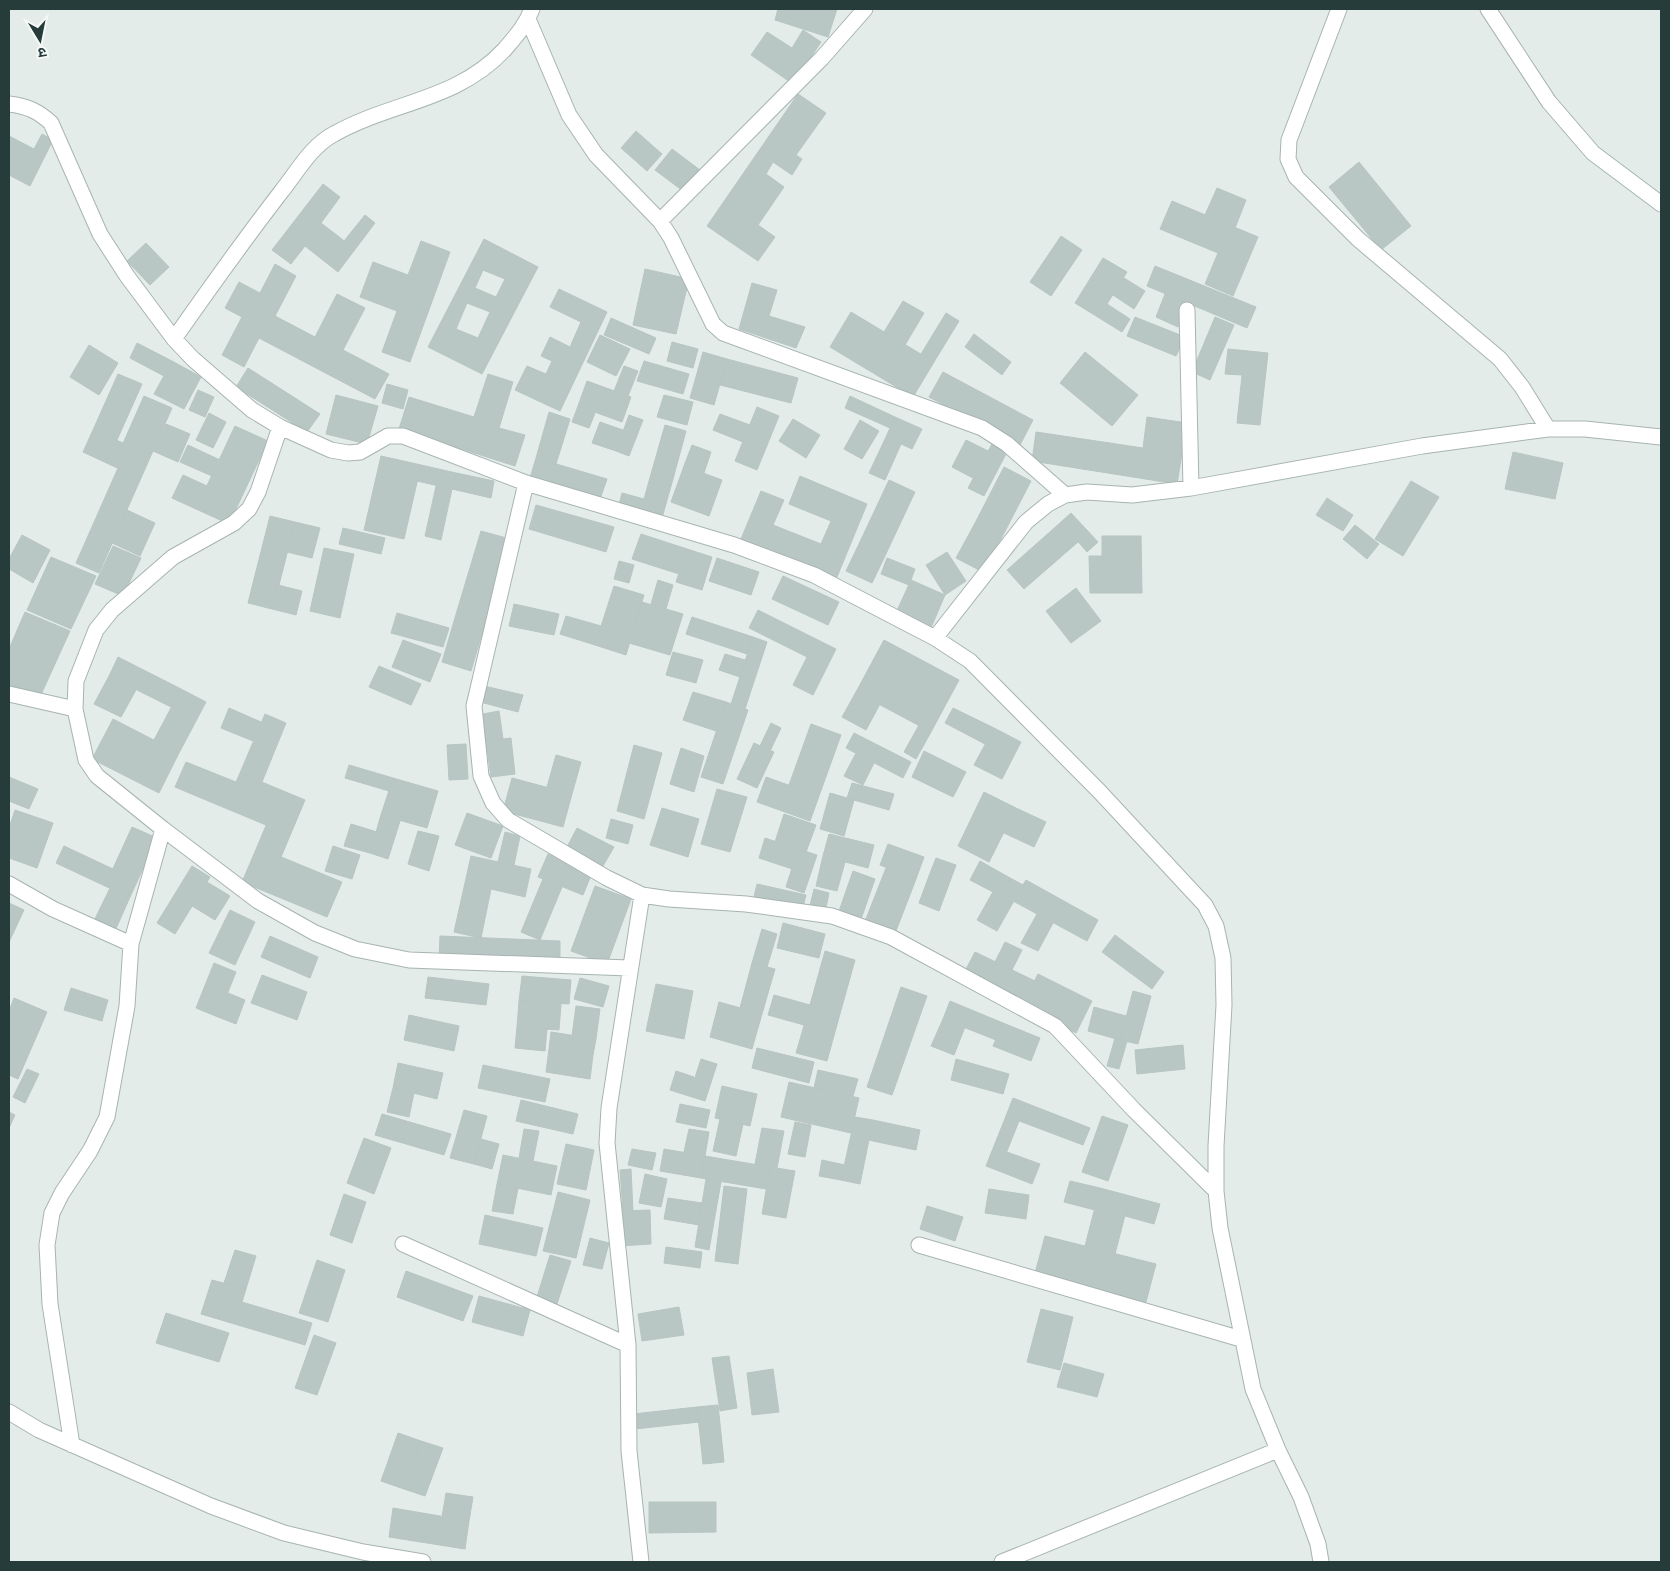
<svg xmlns="http://www.w3.org/2000/svg" width="1670" height="1571" viewBox="0 0 1670 1571" font-family="Rubik,'Noto Sans Devanagari',sans-serif">
  <style>
    .building { fill: #b9c7c4; stroke: #b7c5c3; fill-rule: evenodd }
    .lines { fill: none; stroke-linecap: round; stroke-linejoin: round }
    .minor-casing { stroke: #a7b4b2; stroke-width: 17 }
    .minor { stroke: #fff; stroke-width: 15 }
  </style>
  <rect width="100%" height="100%" fill="#e4ecea"/>
  <path class="building" d="M778 9H837L828 37 775 20Z
    M803 30 821 42 793 84 751 55 767 32 792 48Z
    M798 94 826 113 796 155 802 159 792 175 773 162 766 174 784 187 758 225 775 237 758 261 707 226Z
    M636 131 662 154 647 171 621 148Z
    M42 134 53 140 30 186 9 175V136L34 149Z
    M672 149 700 170 683 191 655 170Z
    M1359 162 1411 226 1381 250 1329 187Z
    M323 184 340 197 321 223 338 236 344 241 365 215 375 223 338 272 305 246 291 264 272 250Z
    M1217 188 1246 200 1235 228 1205 215Z
    M1172 201 1258 237 1233 296 1205 284 1218 253 1160 229Z
    M1061 236 1082 250 1051 296 1030 282Z
    M484 239 538 267 482 374 428 347ZM483 270 505 279 496 297 475 288ZM467 303 490 312 478 338 456 329Z
    M421 241 450 252 410 362 382 352 397 311 360 297 373 262 408 275Z
    M146 243 169 267 150 285 127 261Z
    M1103 258 1127 272 1107 304 1130 319 1122 332 1075 303Z
    M275 264 296 276 275 316 315 337 337 294 365 308 343 350 389 374 375 399 259 338 244 367 222 355 242 317 225 308 239 282 260 293Z
    M1155 266 1256 307 1247 328 1147 286Z
    M645 269 689 279 676 334 633 325Z
    M1124 278 1145 291 1134 309 1113 295Z
    M752 283 777 290 769 316 805 327 796 348 739 329Z
    M559 289 607 312 560 411 515 390 527 366 546 374 552 361 541 356 550 337 570 347 581 322 550 307Z
    M1165 294 1188 303 1178 327 1156 317Z
    M903 301 924 313 905 345 884 332Z
    M851 312 934 362 913 397 830 347Z
    M946 313 959 321 934 362 921 354Z
    M1135 317 1185 337 1176 356 1127 336Z
    M1215 317 1234 325 1210 380 1192 372Z
    M611 318 656 338 649 354 604 335Z
    M974 334 1011 362 1002 375 965 347Z
    M600 335 630 349 616 376 587 362Z
    M672 342 698 349 693 368 667 361Z
    M137 343 172 361 164 376 130 358Z
    M89 345 118 363 99 395 70 377Z
    M1228 349 1268 353 1260 425 1237 423 1242 375 1225 374Z
    M703 352 727 359 714 405 690 398Z
    M1085 352 1138 395 1112 426 1060 383Z
    M727 359 798 378 791 403 720 385Z
    M172 361 201 377 184 409 154 394Z
    M644 361 689 374 683 394 637 381Z
    M624 366 638 371 628 396 614 391Z
    M248 368 320 414 307 432 236 387Z
    M943 372 1033 420 1020 445 929 397Z
    M118 374 142 384 117 440 93 430Z
    M488 374 513 382 499 428 525 435 515 466 399 429 409 397 474 417Z
    M587 381 631 397 622 422 578 406Z
    M387 384 408 390 403 409 382 403Z
    M198 390 214 397 205 417 189 410Z
    M336 395 378 406 367 444 326 434Z
    M664 395 693 402 687 425 657 417Z
    M144 396 172 408 141 478 113 466Z
    M850 396 895 417 890 428 845 408Z
    M578 406 595 413 589 428 572 422Z
    M757 407 779 416 757 470 735 461Z
    M549 412 570 419 556 464 536 458Z
    M209 413 226 422 213 448 196 440Z
    M720 414 750 425 743 442 713 430Z
    M629 415 643 420 629 456 616 451Z
    M895 417 922 429 912 449 886 437Z
    M1147 417 1187 423 1177 484 1032 461 1036 432 1143 448Z
    M793 419 820 435 806 458 779 441Z
    M860 420 879 431 862 459 844 449Z
    M600 422 623 430 616 451 592 443Z
    M166 424 190 434 178 462 153 451Z
    M665 425 686 431 673 479 651 474Z
    M235 426 268 441 229 524 196 509Z
    M93 430 123 443 113 466 83 452Z
    M886 437 901 444 885 480 869 473Z
    M966 440 988 451 973 478 952 467Z
    M992 444 1007 452 984 496 968 488Z
    M188 445 220 460 212 476 180 462Z
    M692 445 711 452 704 473 684 466Z
    M1513 452 1563 463 1555 499 1505 489Z
    M381 456 421 465 404 539 364 530Z
    M536 458 607 479 600 499 530 478Z
    M421 465 456 473 452 489 417 481Z
    M684 466 722 480 709 516 671 502Z
    M1004 467 1031 481 1001 539 974 525Z
    M118 468 141 478 99 573 76 563Z
    M456 473 494 481 491 498 452 489Z
    M651 474 673 479 662 518 619 505 622 493 644 499Z
    M183 475 207 486 196 509 172 498Z
    M800 476 867 504 837 577 741 539 761 491 784 500 773 525 821 544 831 521 789 504Z
    M889 480 915 492 884 558 858 546Z
    M1411 481 1439 497 1403 556 1375 539Z
    M436 486 452 489 441 540 425 536Z
    M1327 498 1353 515 1343 531 1316 515Z
    M536 505 614 527 606 552 529 529Z
    M127 510 155 523 140 556 112 543Z
    M1071 513 1098 542 1087 552 1061 522Z
    M270 516 295 522 279 585 254 579Z
    M295 522 320 528 312 558 287 552Z
    M1061 522 1078 542 1024 589 1007 570Z
    M974 525 1001 539 983 572 956 558Z
    M1355 525 1379 544 1367 559 1343 539Z
    M343 528 385 538 381 554 339 544Z
    M481 531 510 539 486 620 457 611Z
    M641 534 687 549 679 574 632 559Z
    M22 535 50 550 33 583 9 569V559Z
    M1102 536H1141L1142 593H1102Z
    M113 546 141 558 123 596 95 584Z
    M858 546 884 558 872 583 846 571Z
    M324 548 354 554 340 618 310 611Z
    M687 549 712 557 702 590 676 582Z
    M947 552 966 581 945 595 926 565Z
    M1089 556H1102V593H1090Z
    M51 557 96 576 71 629 27 610Z
    M717 558 759 572 751 595 709 581Z
    M887 558 915 569 909 585 881 574Z
    M619 561 634 565 629 583 614 579Z
    M783 576 839 602 828 625 772 599Z
    M254 579 302 591 296 615 248 603Z
    M658 580 673 585 666 609 651 604Z
    M911 580 945 595 930 630 895 615Z
    M614 586 644 595 626 655 595 645Z
    M1076 588 1101 621 1071 643 1046 611Z
    M642 602 683 614 670 655 629 643Z
    M514 604 559 614 554 635 509 626Z
    M758 610 816 639 807 657 749 628Z
    M457 611 486 620 471 671 442 662Z
    M25 612 70 631 39 699 9 685V649Z
    M397 613 449 628 443 647 391 633Z
    M566 616 601 626 595 645 560 634Z
    M692 617 753 637 747 654 686 634Z
    M753 637 767 642 745 709 731 704Z
    M816 639 836 649 813 695 793 685Z
    M403 640 441 654 430 682 392 667Z
    M884 640 959 680 931 732 856 692Z
    M673 652 703 660 696 683 666 675Z
    M725 654 745 660 740 677 719 670Z
    M118 657 181 689 171 707 109 676Z
    M379 666 421 684 411 705 369 687Z
    M109 676 136 690 121 717 94 704Z
    M484 686 523 695 518 712 480 702Z
    M181 689 206 702 179 753 154 740Z
    M693 692 726 702 716 731 683 720Z
    M856 692 880 704 866 730 842 717Z
    M726 702 748 710 723 784 701 777Z
    M229 708 261 722 253 741 221 728Z
    M953 708 994 728 985 744 945 723Z
    M499 711 503 739 486 741 483 714Z
    M265 714 286 723 262 782 240 773Z
    M113 719 179 753 159 793 92 759Z
    M771 723 781 728 770 751 760 746Z
    M811 724 841 735 819 796 789 785Z
    M919 725 931 732 916 759 904 752Z
    M994 728 1021 742 1002 779 974 765Z
    M854 733 911 762 903 778 846 748Z
    M511 738 515 774 491 777 486 741Z
    M754 743 774 752 757 788 737 779Z
    M466 744 468 779 449 780 447 745Z
    M634 745 662 753 644 819 617 811Z
    M681 748 704 756 694 792 670 784Z
    M924 751 966 772 953 797 912 777Z
    M856 753 874 763 863 785 844 776Z
    M556 755 581 762 572 794 547 787Z
    M186 762 236 782 225 808 175 787Z
    M349 765 393 778 389 791 345 778Z
    M240 773 281 790 266 825 225 808Z
    M9 777 38 789 29 809 9 801Z
    M766 777 819 796 810 821 757 802Z
    M393 778 438 791 427 828 381 815Z
    M512 778 572 794 563 827 503 811Z
    M852 783 894 794 889 810 847 798Z
    M717 789 747 797 730 852 701 844Z
    M281 790 305 800 281 857 257 847Z
    M984 792 1016 808 989 862 958 846Z
    M830 793 854 800 844 836 820 829Z
    M662 808 699 819 688 857 650 845Z
    M1016 808 1046 822 1034 847 1004 833Z
    M15 810 53 823 37 868 9 858V828Z
    M467 813 503 826 491 858 455 845Z
    M784 814 816 825 806 852 775 842Z
    M381 815 400 821 388 859 370 853Z
    M611 819 633 825 628 844 606 838Z
    M351 824 377 832 370 853 344 846Z
    M132 827 157 838 130 897 105 886Z
    M577 828 614 847 603 866 567 847Z
    M418 831 439 836 429 871 408 864Z
    M505 832 520 836 514 865 498 862Z
    M829 834 874 845 868 868 823 856Z
    M765 838 798 849 792 869 759 858Z
    M888 844 924 857 916 879 880 865Z
    M64 846 113 869 105 886 56 863Z
    M333 846 360 855 352 879 325 871Z
    M257 847 342 882 327 917 242 882Z
    M798 849 817 855 804 893 786 887Z
    M548 854 592 873 583 895 538 877Z
    M471 856 531 869 525 897 491 889 481 938 454 932Z
    M823 856 845 862 837 891 816 886Z
    M936 858 956 865 949 884 929 876Z
    M980 861 1003 874 993 892 970 880Z
    M192 866 210 877 175 934 157 923Z
    M886 868 916 879 894 936 864 924Z
    M853 871 875 879 860 922 838 914Z
    M1003 874 1023 885 997 931 977 920Z
    M929 876 949 884 939 911 919 903Z
    M543 879 562 887 540 940 521 932Z
    M1026 880 1098 920 1087 941 1013 901Z
    M207 882 230 896 215 920 192 906Z
    M757 884 806 895 802 911 753 901Z
    M595 886 631 899 607 964 571 951Z
    M110 888 130 897 114 933 93 923Z
    M814 889 829 893 825 913 809 910Z
    M9 903 24 910 9 942Z
    M230 910 255 922 235 965 209 953Z
    M1037 914 1053 923 1038 951 1021 943Z
    M783 923 825 934 819 958 777 948Z
    M762 929 777 934 767 967 752 963Z
    M1115 935 1164 972 1152 989 1102 952Z
    M270 936 318 957 310 978 261 957Z
    M440 936 560 941V963L439 959Z
    M1005 942 1022 950 1012 970 995 962Z
    M825 951 855 960 838 1021 808 1012Z
    M975 952 1035 981 1024 1002 964 973Z
    M214 963 236 972 218 1017 196 1008Z
    M752 963 775 969 762 1014 740 1008Z
    M1038 974 1092 1001 1076 1033 1022 1006Z
    M262 975 307 992 297 1020 251 1003Z
    M522 976 571 980 569 1004 519 1001Z
    M428 977 489 984 486 1005 425 998Z
    M580 978 609 986 603 1007 574 999Z
    M656 984 693 991 684 1039 646 1031Z
    M901 987 927 996 892 1095 867 1087Z
    M71 988 108 1000 102 1021 64 1010Z
    M1133 991 1151 996 1138 1044 1120 1040Z
    M228 993 245 1000 236 1024 218 1017Z
    M774 995 810 1005 804 1025 768 1015Z
    M14 998 47 1012 18 1079 9 1075V1011Z
    M519 1001 561 1004 559 1030 517 1027Z
    M950 1001 1003 1023 996 1040 943 1019Z
    M719 1002 762 1014 752 1049 710 1037Z
    M576 1006 600 1009 596 1039 572 1036Z
    M1094 1007 1126 1016 1120 1040 1088 1031Z
    M808 1012 838 1021 827 1061 796 1053Z
    M409 1015 459 1026 454 1051 404 1040Z
    M943 1019 965 1027 954 1055 931 1046Z
    M1003 1023 1040 1038 1031 1061 993 1046Z
    M517 1027 547 1029 545 1051 515 1048Z
    M551 1032 596 1039 593 1055 549 1049Z
    M1115 1038 1127 1041 1119 1069 1107 1066Z
    M1183 1045 1185 1069 1137 1074 1135 1050Z
    M757 1048 814 1062 809 1083 752 1068Z
    M549 1049 593 1055 590 1079 546 1072Z
    M701 1059 717 1064 705 1101 689 1096Z
    M956 1059 1009 1074 1003 1094 951 1080Z
    M398 1063 443 1073 437 1099 393 1088Z
    M483 1065 550 1079 545 1102 478 1088Z
    M27 1069 39 1074 25 1103 13 1097Z
    M818 1070 858 1079 853 1096 814 1088Z
    M676 1071 694 1077 689 1096 670 1090Z
    M789 1082 859 1098 851 1133 781 1117Z
    M722 1086 757 1094 750 1126 715 1118Z
    M393 1088 414 1093 409 1117 387 1112Z
    M1013 1098 1090 1128 1083 1145 1006 1116Z
    M521 1100 578 1114 573 1134 516 1121Z
    M680 1104 710 1110 706 1128 676 1122Z
    M464 1110 487 1116 474 1164 450 1158Z
    M9 1112 15 1115 9 1128Z
    M382 1114 451 1134 444 1155 375 1135Z
    M1006 1116 1019 1121 999 1171 986 1166Z
    M1102 1116 1128 1125 1108 1181 1082 1172Z
    M855 1117 873 1120 860 1184 841 1180Z
    M720 1119 743 1124 736 1156 713 1151Z
    M873 1120 920 1130 916 1150 868 1140Z
    M795 1122 811 1125 805 1157 788 1154Z
    M762 1128 784 1131 777 1168 755 1164Z
    M524 1129 539 1131 533 1161 519 1158Z
    M689 1129 709 1132 705 1156 684 1152Z
    M364 1138 391 1148 374 1194 347 1183Z
    M481 1139 499 1144 492 1169 474 1164Z
    M566 1144 594 1150 586 1190 557 1184Z
    M632 1149 656 1153 652 1170 628 1165Z
    M664 1149 705 1156 701 1178 660 1171Z
    M1007 1152 1040 1164 1032 1184 999 1171Z
    M503 1155 557 1166 551 1195 497 1184Z
    M705 1156 770 1167 766 1189 701 1178Z
    M822 1160 845 1165 841 1180 819 1176Z
    M770 1167 795 1171 786 1218 762 1214Z
    M631 1169 633 1211H623L620 1170Z
    M645 1174 667 1179 661 1207 639 1203Z
    M706 1179 721 1182 709 1250 695 1247Z
    M1070 1181 1100 1188 1095 1210 1064 1202Z
    M497 1184 518 1188 513 1214 492 1211Z
    M724 1186 747 1189 738 1264 715 1261Z
    M1100 1188 1130 1196 1115 1254 1085 1246Z
    M989 1189 1029 1195 1026 1219 985 1213Z
    M558 1192 590 1200 576 1258 543 1251Z
    M344 1194 366 1202 352 1243 330 1235Z
    M1130 1196 1160 1204 1154 1224 1125 1216Z
    M668 1198 702 1203 699 1225 664 1219Z
    M927 1206 963 1217 955 1241 920 1229Z
    M650 1210 651 1244 619 1246 618 1211Z
    M485 1215 543 1228 536 1256 479 1244Z
    M1045 1236 1156 1264 1146 1302 1035 1273Z
    M590 1238 609 1243 602 1269 583 1265Z
    M666 1247 702 1252 700 1268 664 1263Z
    M235 1250 256 1256 246 1289 224 1283Z
    M550 1255 571 1261 556 1307 536 1300Z
    M317 1260 345 1270 328 1322 299 1313Z
    M406 1271 473 1296 463 1321 397 1297Z
    M212 1280 246 1289 242 1302 312 1323 305 1345 201 1314Z
    M479 1296 530 1310 523 1336 472 1322Z
    M679 1307 684 1335 642 1341 638 1314Z
    M1041 1309 1073 1317 1060 1370 1027 1362Z
    M166 1313 229 1333 219 1362 156 1343Z
    M314 1335 336 1343 317 1395 295 1388Z
    M729 1356 737 1408 720 1411 712 1358Z
    M1064 1363 1104 1374 1097 1397 1057 1387Z
    M773 1369 779 1412 752 1415 747 1373Z
    M718 1405 724 1462 703 1464 697 1407Z
    M697 1407 699 1422 635 1429 633 1414Z
    M398 1433 421 1441 404 1489 381 1481Z
    M421 1441 443 1448 425 1496 404 1489Z
    M446 1493 473 1497 469 1521 442 1517Z
    M649 1502H716V1532L649 1533Z
    M393 1508 469 1521 465 1549 389 1537Z"/>
  <g class="lines">
    <defs>
      <path id="minor" d="M1339 9 1289 140 1288 159 1296 177 1358 239 1500 359 1522 387 1548 429
        M1488 9 1549 102 1593 153 1661 204
        M528 19 569 115 596 155 660 221 671 238 713 324 723 333 982 428 1007 444 1065 495
        M9 104C27 106 38 111 51 123L100 234 127 276 174 339 193 359 252 410 280 427 331 450 348 453 360 452 388 436H403L526 483 734 545 814 575 935 638 970 661 1099 791 1205 905 1216 926 1223 958 1224 1005 1216 1146V1191L1220 1228 1253 1389 1278 1450 1301 1497 1318 1544 1321 1562
        M660 221 822 58 865 9
        M1187 310 1191 488
        M174 339C209 289 244 240 281 192 297 172 311 146 334 134 393 101 457 101 505 49 516 36 526 25 532 9
        M280 427 258 492 249 509 234 523 173 557 112 610 96 630 76 681 75 709 86 760 97 776 163 829 258 901 315 933 355 949 409 960 629 968
        M526 483 474 706 481 776 493 803 508 820 607 878 642 895 669 899 746 904 832 916 891 937 1055 1026 1134 1110 1216 1191
        M935 638 1026 522 1048 504 1065 495 1087 492 1132 495 1191 488 1422 446 1548 429H1585L1661 437
        M9 694 75 709
        M9 884 53 909 131 944
        M403 1244 628 1345
        M919 1245 1241 1339
        M9 1412 39 1430 211 1506 284 1533 363 1552 423 1562
        M72 1445 50 1304 47 1245 52 1213 62 1193 90 1151 107 1117 127 1006 131 944 163 829
        M641 1562 629 1451 628 1345 607 1143 609 1108 642 895
        M1002 1562 1278 1450"/>
    </defs>
    <use href="#minor" class="minor-casing"/>
    <use href="#minor" class="minor"/>
  </g>
  <rect width="1670" height="1571" fill="none" stroke="#253c3b" stroke-width="20"/>
  <g transform="translate(40 40) rotate(170)" stroke="#f4f9f8" stroke-width="4" paint-order="stroke">
  <path d="M0-4L9 19L0 12L-9 19Z" fill="#253c3b"/>
  <text y="-8" font-size="14" font-weight="bold" text-anchor="middle" fill="#253c3b">उ</text>
  </g>
</svg>
